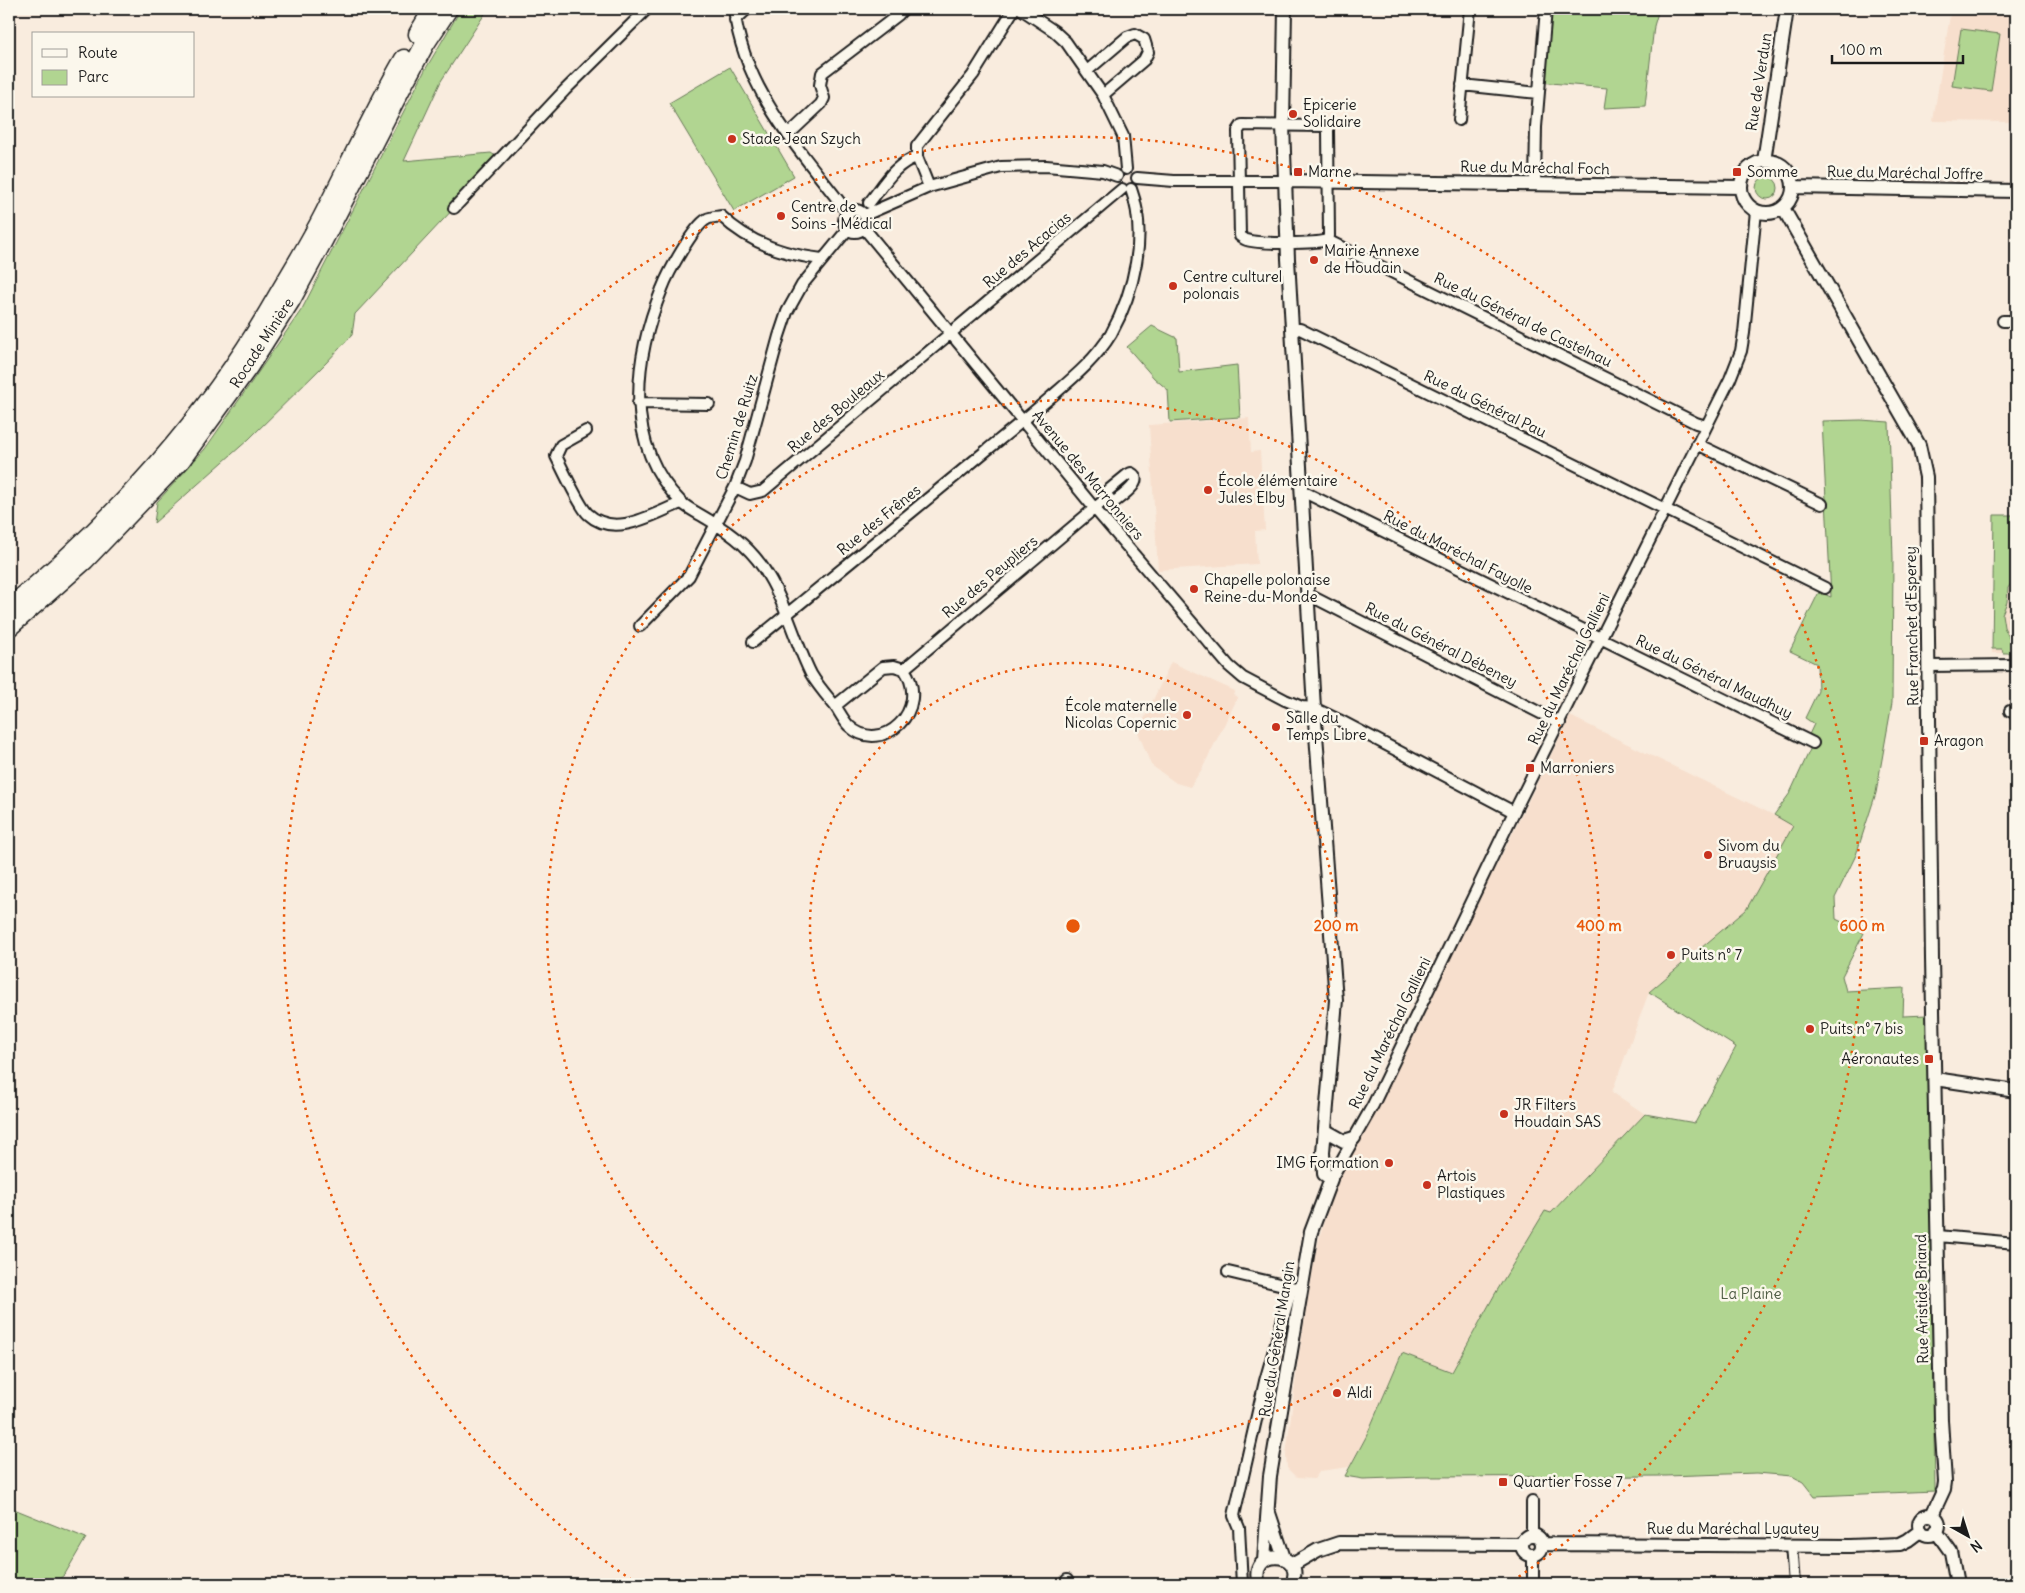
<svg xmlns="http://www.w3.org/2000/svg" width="2025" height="1593" viewBox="0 0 2025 1593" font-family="Delius,sans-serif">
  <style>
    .built { fill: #f7dfcd }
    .green { fill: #b1d591; stroke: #667856 }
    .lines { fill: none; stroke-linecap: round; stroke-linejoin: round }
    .minor-casing { stroke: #1c1c1c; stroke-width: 14 }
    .tertiary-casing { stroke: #1c1c1c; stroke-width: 16 }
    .trunk-casing { stroke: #1c1c1c; stroke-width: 21 }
    .minor { stroke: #fbf7ec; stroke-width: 10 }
    .tertiary { stroke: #fbf7ec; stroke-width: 12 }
    .trunk { stroke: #fbf7ec; stroke-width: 18 }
    .ring { fill: none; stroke: #e8590c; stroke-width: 2.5; stroke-dasharray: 2.5 5 }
    .poi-dot { fill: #c8321e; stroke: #fbf7ec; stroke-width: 2 }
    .labels { text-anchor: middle; stroke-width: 5; stroke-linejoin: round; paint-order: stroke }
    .street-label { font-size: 15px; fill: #1c1c1c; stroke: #fbf7ec }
    .poi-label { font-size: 15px; fill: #1c1c1c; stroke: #fbf7ec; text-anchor: start }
    .park-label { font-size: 15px; fill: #505d45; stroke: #fbf7ec }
    .centre { fill: #e8590c; stroke: #fbf7ec; stroke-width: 2.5 }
    .ring-label { font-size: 15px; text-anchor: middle; font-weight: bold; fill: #e8590c; stroke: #fbf7ec; stroke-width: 5; stroke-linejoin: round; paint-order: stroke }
  </style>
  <rect width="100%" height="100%" fill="#f9ecde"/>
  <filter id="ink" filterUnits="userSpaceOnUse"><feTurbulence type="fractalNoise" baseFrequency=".02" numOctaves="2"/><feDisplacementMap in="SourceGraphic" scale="10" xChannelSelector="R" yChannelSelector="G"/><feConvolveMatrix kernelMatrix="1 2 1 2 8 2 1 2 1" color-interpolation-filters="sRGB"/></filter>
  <g filter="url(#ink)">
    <path class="built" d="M1951 9 2016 10V122L1933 121Z
      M1249 418 1251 452 1260 451 1265 530 1255 531 1257 564 1158 570 1149 425Z
      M1994 515H2016V653H1992Z
      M1171 662 1235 691 1233 695 1238 697 1202 769 1190 787 1176 783 1151 765 1138 732Z
      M1570 716 1794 825 1746 910 1649 992 1612 1092 1645 1114 1551 1213 1495 1294 1452 1372 1402 1353 1366 1437 1349 1467 1320 1471 1314 1479 1297 1478 1287 1468 1286 1455 1298 1361 1315 1256 1339 1163 1474 896 1497 865Z"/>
    <path class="green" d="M461 9H488L441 81 404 161 491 153 500 159 355 314 352 335 326 363 249 439 154 523 157 502 205 449 302 309 425 70Z
      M1546 9H1659L1654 26 1645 106 1604 108 1607 88 1539 82Z
      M1961 29 2000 34 1991 91 1952 86Z
      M730 67 794 176 734 211 669 103Z
      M1756 188a11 11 0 1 1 22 0a11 11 0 1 1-22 0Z
      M1152 326 1177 338 1179 372 1237 365 1240 417 1170 422 1168 390 1154 378 1127 347Z
      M1861 420 1889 422 1893 559 1892 703 1876 793 1856 855 1835 898 1836 919 1864 933 1842 976 1846 991 1904 988 1903 1016 1927 1015 1935 1491 1814 1496 1803 1482 1792 1476 1757 1473 1666 1476 1422 1477 1363 1479 1345 1476 1366 1437 1402 1353 1452 1372 1495 1294 1545 1211 1551 1213 1645 1114 1695 1123 1736 1047 1649 992 1746 910 1793 826 1774 815 1790 793 1813 743 1807 739 1814 724 1805 718 1818 691 1817 664 1790 651 1819 592 1831 597 1822 421Z
      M1994 515H2016V576L2008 588 2007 602 2002 614 2004 627 2013 646V653H2003L2002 649H1992Z
      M2016 609V638C2009 632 2006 620 2010 612Z
      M9 1507 86 1538 65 1574 54 1584H9Z"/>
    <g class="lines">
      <defs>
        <path id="minor" d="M734 9C744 91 800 150 848 213
          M1021 9 1054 31 1066 42 1103 95 1123 136 1126 169
          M735 20 747 9
          M1087 71 1127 37 1135 34 1144 39 1148 52 1144 60 1103 95
          M1462 85 1538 93
          M1459 120 1470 9
          M1242 125 1326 126 1328 130 1329 236 1327 240C1316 244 1258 244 1247 240 1245 240 1242 237 1240 236L1238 131Z
          M788 135 821 104 824 98 820 85 822 73 898 15 903 9
          M1137 178 1174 181H1284
          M1535 184 1536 127 1546 9
          M929 187 917 157V146L973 75 1014 9
          M869 203C883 186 895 163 917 157
          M454 208 565 90 647 9
          M844 221a11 11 0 1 1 22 0a11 11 0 1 1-22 0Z
          M865 215 929 187 1001 167 1046 166 1103 171 1117 176
          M864 228 1095 509 1229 666 1243 678 1285 700 1302 707 1314 708 1339 720 1514 812
          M1327 240 1696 423 1706 426
          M822 259C785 255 749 243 721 216 717 217 711 217 707 219 693 227 668 273 662 289 634 358 623 444 681 502 688 509 700 514 709 520 734 535 754 551 769 577 787 607 795 642 811 674 818 686 827 696 836 707 840 713 844 721 849 726 882 757 932 709 904 669L894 666 883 667 835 706
          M2003 321H2016
          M1292 329H1300L1825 588
          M638 403 709 404
          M586 431 561 445 556 456C562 468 580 507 588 514 615 539 653 514 681 503
          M1697 444 1822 504
          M735 487 750 494 763 491 1122 189
          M1302 491 1813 743
          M1309 595 1560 723
          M640 626 689 576 735 487 745 461 779 336 787 312 802 285 848 229
          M753 642C832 578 909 514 987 450 1009 432 1030 415 1051 397 1073 378 1096 359 1111 334 1134 292 1148 235 1131 189
          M1929 666 2016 665
          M904 669 1108 497 1113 503C1120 497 1146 481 1131 473L1127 475 1105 493 1108 497
          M2010 711 2016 714
          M1331 1179 1373 1105 1514 812 1730 379 1741 351 1744 333 1756 211
          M1938 1236 2016 1243
          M1228 1272 1296 1288
          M1532 1501V1535
          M1791 1545 1794 1584
          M1533 1555V1584
          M1067 1584V1580
          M1242 1584 1239 1528 1234 1516 1235 1511 1265 1381 1292 1287"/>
        <path id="tertiary" d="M1764 161 1787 9
          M1741 187a26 26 0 1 1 52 0a26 26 0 1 1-52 0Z
          M1284 181 1741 187
          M1793 187 2016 191
          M1783 208 1911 431 1919 445 1926 477 1932 959 1941 1420 1945 1482 1944 1489 1932 1515
          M1935 1079 2016 1091
          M1326 1131 1344 1141 1354 1138
          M1269 1513 1284 1558
          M1919 1525a10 10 0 1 1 20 0a10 10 0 1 1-20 0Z
          M1936 1531 1951 1552 1957 1584
          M1522 1545a10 10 0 1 1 20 0a10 10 0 1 1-20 0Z
          M1542 1544 1850 1546 1900 1544 1908 1540 1920 1531
          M1264 1561 1270 1476 1311 1232 1331 1179 1324 1174 1323 1152 1336 1000 1314 708 1288 259 1283 125 1285 9
          M1292 1565 1318 1550 1339 1543 1522 1544
          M1259 1584C1247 1548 1307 1549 1292 1584"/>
        <path id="trunk" d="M418 34 433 9
          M9 608C115 521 210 415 278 295 295 266 313 237 328 206 353 157 376 107 404 59
          M9 627 85 560 181 460 249 366 291 300 324 239 405 81 425 44 448 9"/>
      </defs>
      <use href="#minor" class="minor-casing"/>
      <use href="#tertiary" class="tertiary-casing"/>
      <use href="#trunk" class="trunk-casing"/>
      <use href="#minor" class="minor"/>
      <use href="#tertiary" class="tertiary"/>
      <use href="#trunk" class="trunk"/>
    </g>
  </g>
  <g class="ring">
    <circle cx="1073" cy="926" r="263"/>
    <circle cx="1073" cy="926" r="526"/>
    <path d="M638 1584A789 789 0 1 1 1508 1584"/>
  </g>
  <g class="poi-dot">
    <circle cx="1293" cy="114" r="5"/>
    <circle cx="732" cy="139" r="5"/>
    <rect x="1293" y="167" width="10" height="10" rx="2.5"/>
    <rect x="1732" y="167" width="10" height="10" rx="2.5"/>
    <circle cx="781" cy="216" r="5"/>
    <circle cx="1314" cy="260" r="5"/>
    <circle cx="1173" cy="286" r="5"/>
    <circle cx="1208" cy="490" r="5"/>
    <circle cx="1194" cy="589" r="5"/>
    <circle cx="1187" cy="715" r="5"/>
    <circle cx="1276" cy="727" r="5"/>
    <rect x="1919" y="736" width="10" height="10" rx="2.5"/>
    <rect x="1525" y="763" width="10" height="10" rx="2.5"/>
    <circle cx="1708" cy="855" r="5"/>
    <circle cx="1671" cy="955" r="5"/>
    <circle cx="1810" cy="1029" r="5"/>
    <rect x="1924" y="1054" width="10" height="10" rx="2.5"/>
    <circle cx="1504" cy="1114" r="5"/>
    <circle cx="1389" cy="1163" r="5"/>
    <circle cx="1427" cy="1185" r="5"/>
    <circle cx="1337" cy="1393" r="5"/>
    <rect x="1498" y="1477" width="10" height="10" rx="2.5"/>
  </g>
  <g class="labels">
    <g class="street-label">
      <text transform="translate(1759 82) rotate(-81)" y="5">Rue de Verdun</text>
      <text transform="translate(1535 168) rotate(1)" y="5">Rue du Maréchal Foch</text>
      <text transform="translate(1905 173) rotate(1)" y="5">Rue du Maréchal Joffre</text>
      <text transform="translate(1027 250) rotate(-40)" y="5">Rue des Acacias</text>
      <text transform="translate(1523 320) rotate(26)" y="5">Rue du Général de Castelnau</text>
      <text transform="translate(262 343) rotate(-57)" y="5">Rocade Minière</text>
      <text transform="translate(1485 404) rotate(26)" y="5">Rue du Général Pau</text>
      <text transform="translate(836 411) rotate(-40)" y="5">Rue des Bouleaux</text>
      <text transform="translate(737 427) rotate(-73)" y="5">Chemin de Ruitz</text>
      <text transform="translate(1088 475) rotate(50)" y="5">Avenue des Marronniers</text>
      <text transform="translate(879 520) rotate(-39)" y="5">Rue des Frênes</text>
      <text transform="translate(1458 552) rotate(27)" y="5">Rue du Maréchal Fayolle</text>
      <text transform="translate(990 577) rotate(-40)" y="5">Rue des Peupliers</text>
      <text transform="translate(1912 626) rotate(-91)" y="5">Rue Franchet d'Esperey</text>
      <text transform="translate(1441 645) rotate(27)" y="5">Rue du Général Débeney</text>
      <text transform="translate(1569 669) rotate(-64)" y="5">Rue du Maréchal Gallieni</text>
      <text transform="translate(1714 677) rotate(26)" y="5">Rue du Général Maudhuy</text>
      <text transform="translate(1390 1033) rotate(-64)" y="5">Rue du Maréchal Gallieni</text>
      <text transform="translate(1922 1299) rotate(-91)" y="5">Rue Aristide Briand</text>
      <text transform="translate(1277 1339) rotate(-81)" y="5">Rue du Général Mangin</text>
      <text x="1733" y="1534">Rue du Maréchal Lyautey</text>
    </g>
    <g class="poi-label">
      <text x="1303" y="110">Epicerie<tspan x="1303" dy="17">Solidaire</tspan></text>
      <text x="742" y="144">Stade Jean Szych</text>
      <text x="1308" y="177">Marne</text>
      <text x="1747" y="177">Somme</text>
      <text x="791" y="212">Centre de<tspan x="791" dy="17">Soins - Médical</tspan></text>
      <text x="1324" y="256">Mairie Annexe<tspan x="1324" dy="17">de Houdain</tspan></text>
      <text x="1183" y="282">Centre culturel<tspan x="1183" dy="17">polonais</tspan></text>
      <text x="1218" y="486">École élémentaire<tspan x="1218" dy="17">Jules Elby</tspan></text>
      <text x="1204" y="585">Chapelle polonaise<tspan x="1204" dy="17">Reine-du-Monde</tspan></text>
      <text x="1177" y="711" text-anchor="end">École maternelle<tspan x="1177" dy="17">Nicolas Copernic</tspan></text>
      <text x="1286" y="723">Salle du<tspan x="1286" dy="17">Temps Libre</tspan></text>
      <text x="1934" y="746">Aragon</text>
      <text x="1540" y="773">Marroniers</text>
      <text x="1718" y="851">Sivom du<tspan x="1718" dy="17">Bruaysis</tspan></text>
      <text x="1681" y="960">Puits n° 7</text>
      <text x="1820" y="1034">Puits n° 7 bis</text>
      <text x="1919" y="1064" text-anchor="end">Aéronautes</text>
      <text x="1514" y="1110">JR Filters<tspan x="1514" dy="17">Houdain SAS</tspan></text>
      <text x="1379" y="1168" text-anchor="end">IMG Formation</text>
      <text x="1437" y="1181">Artois<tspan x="1437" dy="17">Plastiques</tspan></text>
      <text x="1347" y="1398">Aldi</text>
      <text x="1513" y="1487">Quartier Fosse 7</text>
    </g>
    <g class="park-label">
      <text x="1751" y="1299">La Plaine</text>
    </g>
  </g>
  <circle cx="1073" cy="926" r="8" class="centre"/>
  <g class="ring-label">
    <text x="1336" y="931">200 m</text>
    <text x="1599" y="931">400 m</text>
    <text x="1862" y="931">600 m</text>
  </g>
  <rect width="2025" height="1593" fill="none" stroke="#fbf7ec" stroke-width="30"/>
  <rect x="15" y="15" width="1995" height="1563" fill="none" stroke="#1c1c1c" stroke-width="2" filter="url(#ink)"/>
  <rect x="32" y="32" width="162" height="65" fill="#fbf7ec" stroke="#a29f99"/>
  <rect x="42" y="49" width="25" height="8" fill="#fbf7ec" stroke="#a29f99"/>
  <text x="78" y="58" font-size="15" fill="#1c1c1c">Route</text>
  <rect x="42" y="70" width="25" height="15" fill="#b1d591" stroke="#a29f99"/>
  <text x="78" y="82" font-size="15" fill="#1c1c1c">Parc</text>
  <g transform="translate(1968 1536) rotate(141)" stroke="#fbf7ec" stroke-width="4" paint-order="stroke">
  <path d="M0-4L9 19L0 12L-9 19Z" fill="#1c1c1c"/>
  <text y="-8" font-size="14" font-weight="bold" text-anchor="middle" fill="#1c1c1c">N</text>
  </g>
  <path d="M1832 55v8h131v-8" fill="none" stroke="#1c1c1c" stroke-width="2.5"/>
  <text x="1840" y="55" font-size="15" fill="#1c1c1c" stroke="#fbf7ec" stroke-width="4" paint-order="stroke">100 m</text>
</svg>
